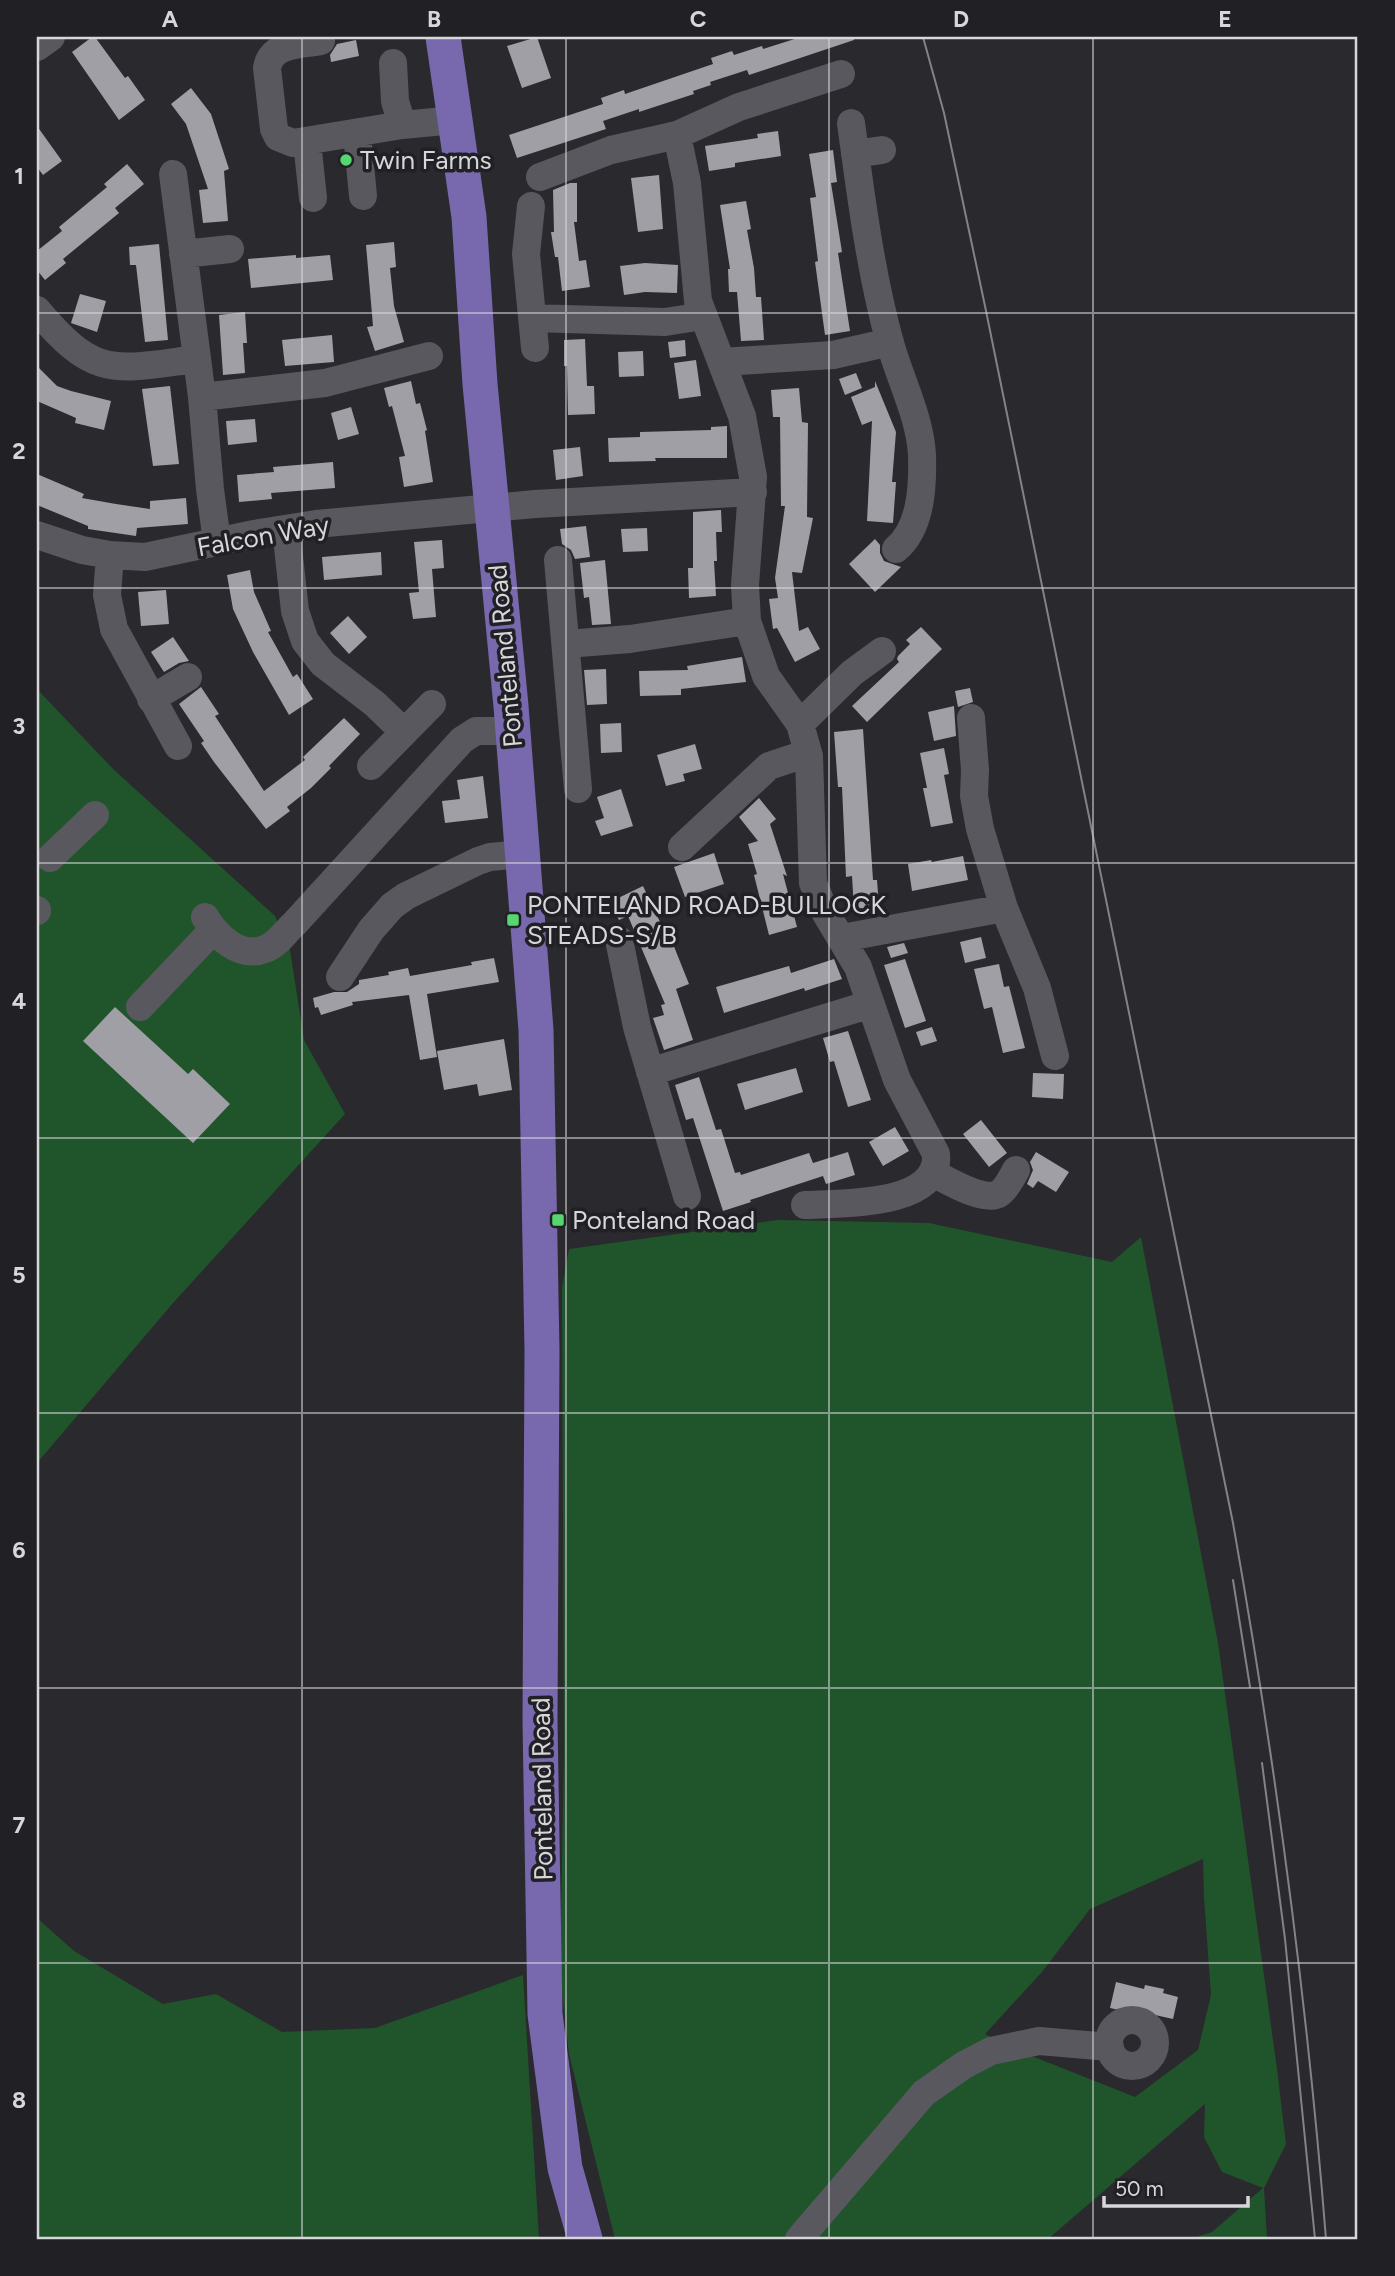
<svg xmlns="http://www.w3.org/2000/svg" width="1395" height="2276" viewBox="0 0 1395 2276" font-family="Figtree,sans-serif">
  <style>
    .green { fill: #20552b; fill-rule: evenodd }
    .building { fill: #a09fa5 }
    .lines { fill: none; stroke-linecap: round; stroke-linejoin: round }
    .minor { stroke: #59585e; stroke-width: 28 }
    .major { stroke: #7868ad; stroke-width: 35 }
    .tram { stroke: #838286; stroke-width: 2 }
    .grid { fill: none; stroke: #d7d7da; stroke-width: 2; stroke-opacity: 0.55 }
    .poi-dot { fill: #56d671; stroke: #202025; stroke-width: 2.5 }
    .labels { text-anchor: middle; stroke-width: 7; stroke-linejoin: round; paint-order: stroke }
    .poi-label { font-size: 26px; fill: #d7d7da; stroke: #202025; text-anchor: start }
    .street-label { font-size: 26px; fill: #d7d7da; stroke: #202025 }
    .neatline { fill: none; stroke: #d7d7da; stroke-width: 2.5 }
    .grid-label { font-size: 23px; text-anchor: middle; font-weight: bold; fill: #d7d7da }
  </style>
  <rect width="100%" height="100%" fill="#2a292e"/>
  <path class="green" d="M37 689 113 769 275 916 290 950 304 1040 345 1114 173 1303 37 1463Z
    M778 1220 929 1223 1112 1262 1141 1237 1218 1643 1277 2069 1286 2144 1264 2188 1267 2239H1190L1212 2232 1263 2188 1222 2172 1204 2137 1205 2104 1048 2239H615L569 2054 560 1973 564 1753 562 1288 569 1249ZM1203 1859 1204 1897 1211 1995 1198 2050 1135 2097 1014 2049 985 2034 1042 1972 1090 1909Z
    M37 1918 74 1951 163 2004 216 1994 282 2032 375 2028 523 1975 539 2239H37Z"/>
  <path class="building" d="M92 37H95L125 78 128 76 145 100 119 120 72 52Z
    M537 37 551 78 522 88 507 46Z
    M801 37H854V40L749 75 747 70 710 82 711 85 693 91 694 94 639 112V109L603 121 606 129 517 158 509 135 603 104 601 98 624 90 625 94 713 64 711 58 732 51 734 55 762 46 763 49Z
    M356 40 359 56 331 62 330 55 337 44Z
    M191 88 211 114 229 169 224 171 228 221 203 223 199 190 208 189 186 124 171 104Z
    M37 126 62 161 43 175 37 167Z
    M778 131 781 156 735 163V167L709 171 705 146 758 138 757 134Z
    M833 150 837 182 831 183 842 252 838 253 850 331 825 335 815 262 818 261 810 198 816 197 809 154Z
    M127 164 144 184 115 208 119 213 63 259 66 263 45 280 37 270V251L62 231 59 227 107 187 104 184Z
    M659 175 663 229 638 232 631 178Z
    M570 183H577V222H574L579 261 586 260 590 287 562 291 558 257H555L551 232H554L553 190Z
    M746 201 751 229 747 230 754 268 756 297H761L764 340 741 341 737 292H729L728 269H730L720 205Z
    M394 242 396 267 390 268 394 306 404 342 375 351 367 327 373 326 366 245Z
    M159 244 168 340 145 342 136 265H130L129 247Z
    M296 255V258L330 255 333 280 251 288 248 259Z
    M645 263 678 265 677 293 645 292 624 295 620 266Z
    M80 294 106 301 97 332 71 323Z
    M245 312 247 343H243L245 373 223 375 219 315Z
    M332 335 334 362 285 366 282 340Z
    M585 339 587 386H594L595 414 568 415 567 366H564V340Z
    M685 340 686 356 670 358 668 342Z
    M643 351 644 376 619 377 618 352Z
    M696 360 701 396 679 399 674 363Z
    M37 366 57 386 71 391 111 401 104 430 75 423 76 418 37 401Z
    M856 373 862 388 845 395 839 379Z
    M411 381 416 404 420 403 427 430 425 431 433 482 404 487 399 457 405 456 392 406 389 407 384 388Z
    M875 381 896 432 892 482H896L893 523 867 521 872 421 862 425 851 397 875 387Z
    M170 386 179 464 153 466 142 389Z
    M799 388 802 422 808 423 807 517 813 518 802 573 792 572 799 631 808 627 820 649 795 662 777 628 773 629 769 599 778 598 775 578 785 506H781L780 417H773L771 390Z
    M351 407 359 434 338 440 331 413Z
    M255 419 257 442 228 445 226 421Z
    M727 426V458H655L656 461 609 462 608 438 640 437V432L711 430V427Z
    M580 447 583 476 556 480 553 450Z
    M333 462 335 488 271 493 272 499 239 502 237 475 274 472 273 467Z
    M37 474 84 494 82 498 116 504 150 509V501L186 498 188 524 137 528 136 536 88 529V526L37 505Z
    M721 510 722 532H716L717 561H714L716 596 689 598 688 568H693V512Z
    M586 526 590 557 575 559 571 550 562 544 560 529Z
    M647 528 648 551 623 552 621 529Z
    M875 539 880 545V553L884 561 901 567 875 592 849 564Z
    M442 540 444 568 432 569 436 617 413 619 409 593 419 592 414 542Z
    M381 552 382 575 324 580 322 557Z
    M605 560 611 624 592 625 589 597 584 598 580 563Z
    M250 570 254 592 271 631 268 632 293 677 297 674 313 699 289 715 253 652 233 609 227 575Z
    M166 590 169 624 141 626 138 592Z
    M348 616 367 637 349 654 330 633Z
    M921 627 942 649 867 722 852 706 899 662 897 659 898 656 910 644 906 640Z
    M173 637 189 661 179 663 164 672 151 652Z
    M742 657 746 682 681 689V695L640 696 639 671 688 670 687 666Z
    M606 669 607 704 587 705 584 670Z
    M201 687 219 714 215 716 264 791 305 760 303 757 344 718 360 734 329 766 331 768 311 788 287 807 290 811 266 829 214 762 201 743 204 741 179 704Z
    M970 688 973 702 958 707 955 691Z
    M954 706 956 736 934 741 928 712Z
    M621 723 622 752 601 753 600 724Z
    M863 729 873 880H877L879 907 854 909 852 876 846 877 842 787H838L834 732Z
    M695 744 702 769 683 774 685 781 666 786 657 755Z
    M944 748 949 774 944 775 953 823 931 827 923 788H927L920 753Z
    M483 776 488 818 445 823 442 801 460 799 457 780Z
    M621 789 633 826 601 836 595 821 604 818 597 797Z
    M759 798 776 819 770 824 787 876 783 874 797 927 769 935 754 875 757 874 748 844 758 841 739 817Z
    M714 853 724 884 685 897 674 867Z
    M963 856 968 880 912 891 908 864 931 860 932 862Z
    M643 886 671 945 673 944 689 984 676 989 693 1040 664 1050 653 1018 664 1015 661 1005 665 1004 628 916 619 920 610 902Z
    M981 937 986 958 965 963 960 942Z
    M904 943 908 953 891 958 887 947Z
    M494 958 499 982 427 994 437 1057 420 1060 409 995 352 1002 353 1005 321 1015 318 1007 315 1008 313 998 334 992H347L359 984V980L389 975 388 972 408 968 410 976 472 965 471 962Z
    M834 959 842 979 805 991 804 988 724 1013 716 987 789 966 791 973Z
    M905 959 926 1021 905 1028 884 965Z
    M999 964 1004 987 1009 986 1025 1048 1003 1053 992 1007 984 1009 974 969Z
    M115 1007 188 1074 193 1069 230 1104 193 1143 83 1041Z
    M932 1027 937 1041 921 1046 916 1032Z
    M848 1031 871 1100 848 1107 834 1061 830 1062 823 1038Z
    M504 1039 512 1090 479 1096 477 1084 444 1090 437 1051Z
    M796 1068 803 1092 745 1110 737 1084Z
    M1033 1073 1064 1074 1063 1099 1032 1097Z
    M699 1077 716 1130 721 1129 735 1173 740 1172 741 1175 809 1153 813 1163 848 1152 855 1175 826 1184 823 1176 750 1200 751 1202 723 1211 693 1118 686 1120 675 1085Z
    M981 1120 1007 1153 989 1167 963 1134Z
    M895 1127 909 1151 883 1166 869 1142Z
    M1036 1152 1069 1172 1056 1192 1038 1181 1033 1188 1027 1184 1033 1170 1030 1162Z
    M1116 1982 1144 1989 1145 1985 1164 1989 1163 1993 1178 1997 1173 2019 1155 2015 1154 2018 1110 2008Z"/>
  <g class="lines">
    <path class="minor" d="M321 41C300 45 271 43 267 68L274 129 278 137 293 143 402 125 455 120
      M37 47 51 37
      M393 63 395 101 402 125
      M851 123C861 196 870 270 890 343 900 379 920 417 922 455 923 487 921 528 896 549
      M357 133 363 196
      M677 135 687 183 698 301 742 416 753 477 745 585 747 621 766 676 800 724 809 756 813 883 825 912 858 967 897 1080 936 1154C941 1207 839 1203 805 1205
      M307 142 313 198
      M855 154 882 150
      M173 174 202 397 210 489 217 542
      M540 177 611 150 677 135 739 107 841 74
      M531 206 526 254 535 348
      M183 254 230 249
      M37 310C95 379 113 370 196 359
      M532 318 665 322 703 316
      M722 362 833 355 890 342
      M202 397 325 383 429 356
      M286 529 295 611 305 641 323 664 375 704 404 732
      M37 535 82 550 110 555 145 557 254 534 316 524 535 504 753 492
      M110 555 107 595 114 629 178 746
      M558 560 578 789
      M566 644 630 639 747 621
      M151 699 188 677
      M971 718 975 770 974 796 980 829 1004 908 1037 988 1055 1056
      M800 724 852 673 882 651
      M371 766 432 704
      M682 847 769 766 793 758 809 756
      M50 858 95 815
      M37 911V910
      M205 917C217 937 240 959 265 949 277 945 286 931 295 923L462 740 476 731H512
      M842 938 1004 908
      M619 940 637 1027 687 1196
      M340 977 371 930 392 906 406 896 478 861 490 857 522 854
      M140 1007 213 930
      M650 1072 871 1004
      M933 1173C947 1180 986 1204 1000 1193 1007 1188 1012 1177 1016 1170
      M1109 2043a23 23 0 1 1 46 0a23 23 0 1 1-46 0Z
      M799 2239 924 2093 964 2065 991 2051 1039 2041 1110 2047"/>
    <path class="major" d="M443 37 469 217 480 384 511 706 536 1030 542 1350 540 1721 545 2014 565 2168 585 2239"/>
    <path class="tram" d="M923 37 944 113 985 306 1233 1523C1275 1760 1307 1999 1326 2239
      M1233 1580 1250 1687
      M1262 1763 1285 1939 1315 2239"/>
  </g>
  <path class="grid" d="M302 37V2239M566 37V2239M829 37V2239M1093 37V2239M37 313H1358M37 588H1358M37 863H1358M37 1138H1358M37 1413H1358M37 1688H1358M37 1963H1358"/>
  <g class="poi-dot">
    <circle cx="346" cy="160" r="7"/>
    <rect x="506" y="913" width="14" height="14" rx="3.5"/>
    <rect x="551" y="1213" width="14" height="14" rx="3.5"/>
  </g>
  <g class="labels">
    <g class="poi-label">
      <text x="360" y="169">Twin Farms</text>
      <text x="527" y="914">PONTELAND ROAD-BULLOCK<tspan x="527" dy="30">STEADS-S/B</tspan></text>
      <text x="572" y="1229">Ponteland Road</text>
    </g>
    <g class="street-label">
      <text transform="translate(263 536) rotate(-10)" y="9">Falcon Way</text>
      <text transform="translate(505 656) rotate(-95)" y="9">Ponteland Road</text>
      <text transform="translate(542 1789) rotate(-91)" y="9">Ponteland Road</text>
    </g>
  </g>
  <rect width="1395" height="2276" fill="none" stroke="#202025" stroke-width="77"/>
  <path d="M1104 2196v10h144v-10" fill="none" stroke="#d7d7da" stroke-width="3.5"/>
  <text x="1115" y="2196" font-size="21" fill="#d7d7da" stroke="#202025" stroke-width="5" paint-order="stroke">50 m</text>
  <rect x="38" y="38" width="1318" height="2200" class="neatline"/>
  <g class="grid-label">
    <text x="170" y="27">A</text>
    <text x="434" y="27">B</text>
    <text x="698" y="27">C</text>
    <text x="961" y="27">D</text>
    <text x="1225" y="27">E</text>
    <text x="19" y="184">1</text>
    <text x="19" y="459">2</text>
    <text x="19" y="734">3</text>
    <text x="19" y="1009">4</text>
    <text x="19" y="1283">5</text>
    <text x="19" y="1558">6</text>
    <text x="19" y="1833">7</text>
    <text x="19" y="2108">8</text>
  </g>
</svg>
